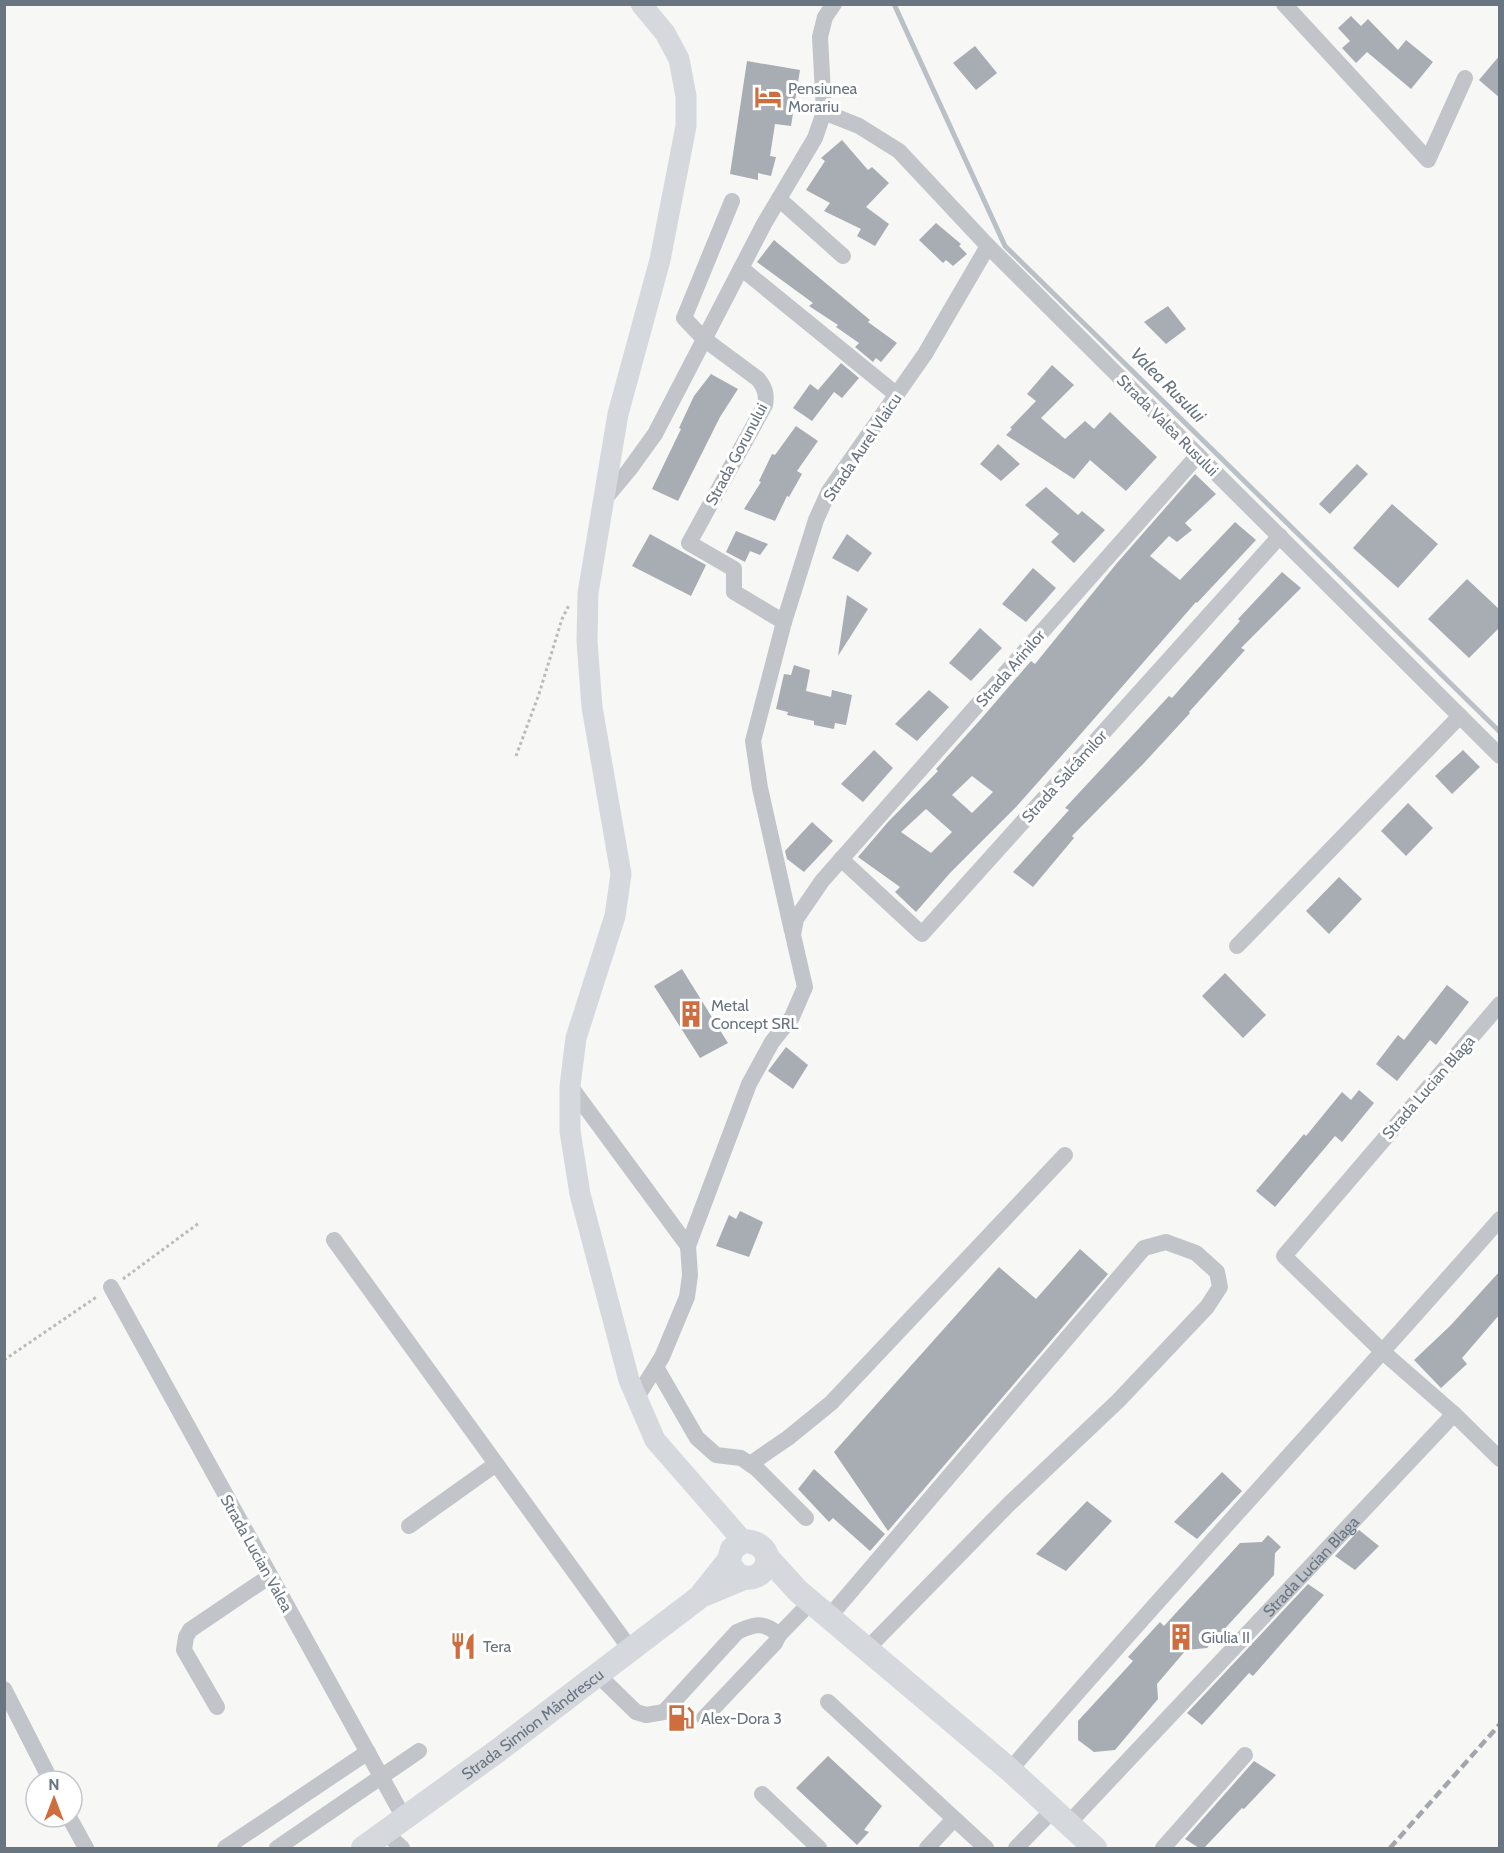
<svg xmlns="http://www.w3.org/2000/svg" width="1504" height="1853" viewBox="0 0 1504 1853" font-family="Cabin,sans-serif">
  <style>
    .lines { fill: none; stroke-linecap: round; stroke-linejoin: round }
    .stream { stroke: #b9c1c6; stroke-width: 5 }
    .building { fill: #a7adb3; fill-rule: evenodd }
    .path { stroke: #b9bbbe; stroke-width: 3; stroke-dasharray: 3 3; stroke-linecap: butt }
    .minor { stroke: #c1c4c8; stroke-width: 16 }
    .major { stroke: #d5d8dc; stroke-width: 21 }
    .highway { stroke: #d5d8dc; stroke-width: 24 }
    .rail { stroke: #a3a7ad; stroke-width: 4.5; stroke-dasharray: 9 4.5; stroke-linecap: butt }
    .labels { text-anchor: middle; stroke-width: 6; stroke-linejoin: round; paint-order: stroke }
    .poi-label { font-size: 16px; fill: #6a7582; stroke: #fff; text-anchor: start }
    .street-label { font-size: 16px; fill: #6a7582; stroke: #fff }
    .water-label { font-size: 18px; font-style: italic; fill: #66757e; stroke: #fff }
  </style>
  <rect width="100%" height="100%" fill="#f7f7f5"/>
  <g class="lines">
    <path class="stream" d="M894 4 1005 246 1500 732"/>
  </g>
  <path class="building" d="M1351 16 1361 26 1368 19 1398 50 1406 40 1433 62 1411 89 1367 52 1356 63 1342 48 1350 41 1338 28Z
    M975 46 997 73 976 90 953 63Z
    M1500 55V98L1479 80Z
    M747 61 800 70 791 126 775 124 770 156 776 157 771 176 758 173V180L730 174Z
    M842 140 868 170 872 167 889 183 866 207 889 224 875 246 857 236 861 229 824 211 830 203 806 190 825 161 821 158Z
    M936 223 961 244 959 246 967 254 953 266 946 260 943 263 919 240Z
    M774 240 870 320 868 322 897 343 881 362 876 358 873 362 855 347 859 343 836 327 838 325 809 306 813 303 757 262Z
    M1168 306 1186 329 1166 344 1144 322Z
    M841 363 859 378 842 398 834 392 812 421 793 408 810 384 818 390Z
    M1052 365 1074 385 1041 418 1065 439 1085 421 1094 429 1110 412 1157 457 1126 491 1090 460 1074 479 1006 435 1012 429 1010 428 1036 401 1027 394Z
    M711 374 738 389 720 417 678 501 652 489 681 429 679 428 694 396Z
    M796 426 818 441 797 471 802 474 789 497 787 496 775 521 744 509 761 482 759 481 772 454 775 455Z
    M998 444 1020 464 1001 481 980 464Z
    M1357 464 1368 474 1330 514 1319 504Z
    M1195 474 1216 494 1185 523 1192 530 1177 542 1169 536 1150 556 1180 580 1235 522 1256 540 1197 603 1196 602 1072 744 1015 808 950 873 916 912 895 892 900 887 858 857 888 822 938 771 936 769 981 719 1031 661 1035 664 1117 563ZM972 776 993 792 972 813 952 795ZM926 809 952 832 931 853 901 832Z
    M1046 487 1078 515 1082 511 1105 530 1074 563 1051 542 1059 534 1025 505Z
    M1392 504 1438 544 1398 588 1353 548Z
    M736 531 768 544 760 555 750 551 745 562 726 552Z
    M650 534 706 565 691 596 632 566Z
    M847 534 872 553 858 572 832 558Z
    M1033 568 1056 588 1026 622 1002 604Z
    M1282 572 1301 588 1241 648 1245 650 1189 712 1190 713 1144 763 1072 836 1074 838 1033 887 1013 872 1069 810 1065 808 1169 696 1172 698 1240 621 1238 619Z
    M1467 579 1500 610V627L1469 658 1428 619Z
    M847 595 868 609 838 656Z
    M980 628 1002 648 971 681 949 663Z
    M794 665 810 670 806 691 831 697 832 690 852 695 846 725 835 723 834 729 814 725V721L787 715 788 712 776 709 784 674 791 675Z
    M929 690 949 707 917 741 895 724Z
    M874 750 893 768 863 802 841 784Z
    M1463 750 1480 767 1452 794 1435 776Z
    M1408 803 1433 828 1406 856 1381 831Z
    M812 822 833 841 804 872 787 859 785 851Z
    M1339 877 1362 899 1329 934 1306 911Z
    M682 969 728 1043 700 1058 654 986Z
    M1225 973 1266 1015 1243 1038 1202 996Z
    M1447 985 1469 1002 1436 1045 1430 1040 1397 1081 1376 1064 1398 1035 1404 1040Z
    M786 1047 808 1065 793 1089 768 1071Z
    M1359 1090 1374 1103 1342 1142 1335 1136 1275 1207 1256 1191 1304 1134 1306 1136 1342 1092 1351 1100Z
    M740 1211 763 1222 749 1257 716 1246 729 1215 736 1219Z
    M1080 1249 1108 1274 888 1531 834 1452 999 1267 1036 1299Z
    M1500 1271V1314L1462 1358 1467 1364 1441 1388 1414 1360 1450 1326Z
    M814 1469 885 1534 870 1551 833 1518 829 1522 798 1489Z
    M1222 1472 1242 1491 1197 1539 1174 1522Z
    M1087 1501 1112 1521 1066 1571 1036 1554Z
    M1359 1530 1379 1546 1355 1570 1335 1556Z
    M1268 1535 1281 1547 1275 1553 1274 1575 1207 1648 1186 1650 1157 1684 1158 1699 1115 1750 1094 1752 1078 1740V1721L1133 1661 1128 1657 1160 1622 1164 1626 1240 1543 1262 1542Z
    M1308 1584 1324 1595 1253 1676 1249 1673 1202 1725 1187 1713Z
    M828 1756 882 1806 864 1830 869 1832 857 1845 796 1788Z
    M1254 1761 1276 1775 1244 1809 1242 1808 1204 1848H1199L1185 1839Z"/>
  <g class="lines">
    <path class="path" d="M516 756 539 694 562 619 569 605
      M123 1279 199 1223
      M4 1360 98 1296"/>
    <g class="minor">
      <path d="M1284 4 1428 160 1465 78"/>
      <path d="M824 112 859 126 899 151 988 246 1500 756"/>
      <path d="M779 199 843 256"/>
      <path d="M732 201 684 318 704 339 758 379C765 388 767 394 765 405L689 543 734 569V592L784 622 816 520 829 491 925 354 988 246"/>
      <path d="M741 268 897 395"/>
      <path d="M604 500 629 470 655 434 764 224 815 138 824 112 820 37 825 17 834 4"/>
      <path d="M784 622 753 741 760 788 792 931"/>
      <path d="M841 859 922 934 1280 536"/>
      <path d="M1237 946 1460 716"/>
      <path d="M1500 1004 1284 1256 1383 1352 1454 1414 1500 1459"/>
      <path d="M570 1086 688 1246"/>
      <path d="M334 1240 631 1650"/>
      <path d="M111 1287 404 1818"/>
      <path d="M656 1367 697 1438 716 1455 741 1458 757 1469 806 1518"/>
      <path d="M637 1397 662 1357 687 1297 690 1275 688 1246 749 1084 772 1042 792 1017 805 987 793 935 796 919 822 881 1198 455"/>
      <path d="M750 1464 788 1438 831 1403 1065 1155"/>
      <path d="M409 1526 496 1464"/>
      <path d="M829 1617 1144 1248 1166 1242 1196 1253 1217 1272 1220 1287 1207 1307 1118 1401 1009 1504 867 1649"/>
      <path d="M598 1675 636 1712 646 1715 664 1712 737 1632C754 1624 764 1621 779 1635L811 1602"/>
      <path d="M4 1689 51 1781"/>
      <path d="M828 1702 986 1848"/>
      <path d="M217 1707 184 1650 186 1637 190 1630 270 1576"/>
      <path d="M704 1718 775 1643 779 1635"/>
      <path d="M1010 1770C1170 1584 1338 1404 1500 1219"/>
      <path d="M762 1794 819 1848"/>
      <path d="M69 1817 86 1848"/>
      <path id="s1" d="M1068 1824 1454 1414"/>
      <path d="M385 1832 402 1848"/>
      <path d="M225 1848 368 1752"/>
      <path d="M277 1848 419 1751"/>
      <path d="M927 1848 954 1819"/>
      <path d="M1016 1848 1053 1810"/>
      <path d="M1163 1848 1245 1755"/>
    </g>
    <path class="major" d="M641 4 665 33 679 59 686 96V126L660 260 618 414 588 593 587 641 592 707 621 874 615 916 576 1038 570 1086V1131L580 1194 629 1380 655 1440 743 1541"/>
    <g class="highway">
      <path d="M768 1558 798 1591 1010 1770 1095 1848"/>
      <path d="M702 1594 729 1560 732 1549 743 1541C782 1542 769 1589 737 1575L730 1565 729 1560"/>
      <path id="s2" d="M363 1848 496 1752 701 1596 744 1578"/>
    </g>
    <path class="rail" d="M1390 1848 1500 1724"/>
  </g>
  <defs>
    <symbol id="hotel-bare" viewBox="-9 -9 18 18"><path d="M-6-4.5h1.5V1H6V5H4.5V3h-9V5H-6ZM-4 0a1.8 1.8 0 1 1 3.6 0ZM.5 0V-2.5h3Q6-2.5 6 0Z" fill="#ce6e3e" stroke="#fff" stroke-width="2.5" paint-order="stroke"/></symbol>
    <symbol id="building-bare" viewBox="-9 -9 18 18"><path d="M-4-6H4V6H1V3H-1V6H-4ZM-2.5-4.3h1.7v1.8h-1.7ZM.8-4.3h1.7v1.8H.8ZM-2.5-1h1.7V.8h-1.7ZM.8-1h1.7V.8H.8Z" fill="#ce6e3e" stroke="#fff" stroke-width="2.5" paint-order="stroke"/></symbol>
    <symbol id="restaurant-bare" viewBox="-9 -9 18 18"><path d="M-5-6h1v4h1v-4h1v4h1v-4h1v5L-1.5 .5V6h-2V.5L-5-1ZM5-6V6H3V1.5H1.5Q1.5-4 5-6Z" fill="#ce6e3e" stroke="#fff" stroke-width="2.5" paint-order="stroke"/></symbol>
    <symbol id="fuel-bare" viewBox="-9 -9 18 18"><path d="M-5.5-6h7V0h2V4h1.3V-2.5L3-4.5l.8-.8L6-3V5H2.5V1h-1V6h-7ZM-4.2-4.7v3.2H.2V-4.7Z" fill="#ce6e3e" stroke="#fff" stroke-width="2.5" paint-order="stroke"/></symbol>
  </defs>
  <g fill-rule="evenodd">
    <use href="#hotel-bare" x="749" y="78" width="38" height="38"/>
    <use href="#building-bare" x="672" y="995" width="38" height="38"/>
    <use href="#building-bare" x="1162" y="1618" width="38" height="38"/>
    <use href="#restaurant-bare" x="444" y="1627" width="38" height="38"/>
    <use href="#fuel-bare" x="662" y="1699" width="38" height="38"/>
  </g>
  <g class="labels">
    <g class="poi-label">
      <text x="788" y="94">Pensiunea<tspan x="788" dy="18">Morariu</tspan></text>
      <text x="711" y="1011">Metal<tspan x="711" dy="18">Concept SRL</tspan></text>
      <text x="1201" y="1643">Giulia II</text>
      <text x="483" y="1652">Tera</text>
      <text x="701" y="1724">Alex-Dora 3</text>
    </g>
    <g class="street-label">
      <text transform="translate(1168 425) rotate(45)" y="6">Strada Valea Rusului</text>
      <text transform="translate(862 447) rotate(-56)" y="6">Strada Aurel Vlaicu</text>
      <text transform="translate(736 454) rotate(-62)" y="6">Strada Gorunului</text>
      <text transform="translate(1010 668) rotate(-49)" y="6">Strada Arinilor</text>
      <text transform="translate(1064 776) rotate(-48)" y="6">Strada Salcâmilor</text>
      <text transform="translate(1428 1087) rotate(-49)" y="6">Strada Lucian Blaga</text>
      <text transform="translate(257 1553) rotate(61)" y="6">Strada Lucian Valea</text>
      <text dy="6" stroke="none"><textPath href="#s1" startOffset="354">Strada Lucian Blaga</textPath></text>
      <text dy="6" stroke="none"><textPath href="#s2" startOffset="210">Strada Simion Mândrescu</textPath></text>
    </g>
    <g class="water-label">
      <text transform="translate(1168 385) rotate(45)" y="6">Valea Rusului</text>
    </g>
  </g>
  <rect width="1504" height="1853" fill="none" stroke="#6a7582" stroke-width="12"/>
  <g transform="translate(54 1799)"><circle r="28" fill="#ffffff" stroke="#c3c8cd" stroke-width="1.5"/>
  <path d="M0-4.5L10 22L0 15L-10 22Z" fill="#ce6e3e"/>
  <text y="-9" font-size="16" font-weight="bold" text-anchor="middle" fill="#6a7582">N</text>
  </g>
</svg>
